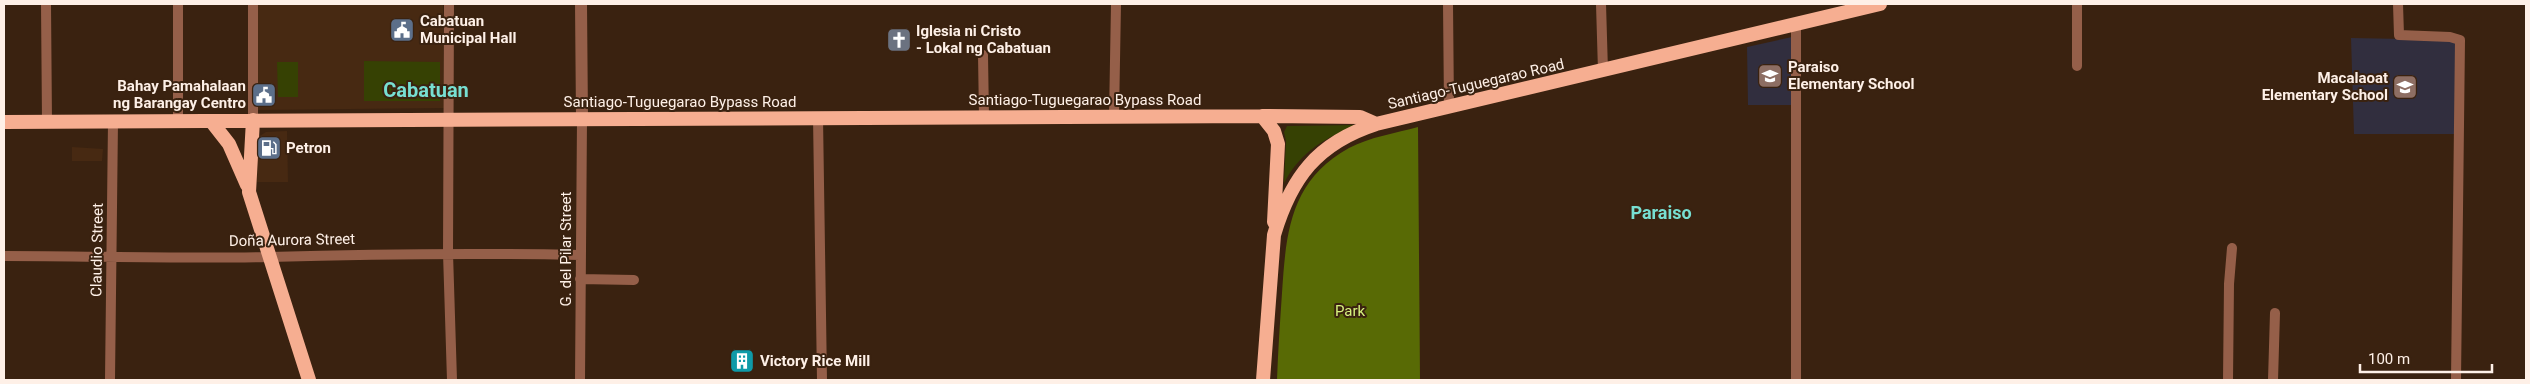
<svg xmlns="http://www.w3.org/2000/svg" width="2530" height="384" viewBox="0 0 2530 384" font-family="Roboto,sans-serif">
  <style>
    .built { fill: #472912 }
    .education { fill: #312e3e }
    .green { fill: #364103 }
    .forest { fill: #586a05 }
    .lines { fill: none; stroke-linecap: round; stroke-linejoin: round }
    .minor { stroke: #955f49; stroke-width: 10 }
    .tertiary { stroke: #955f49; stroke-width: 12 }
    .trunk { stroke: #f6ae91; stroke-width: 14 }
    .labels { text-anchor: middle; stroke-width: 4; stroke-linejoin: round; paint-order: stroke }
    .poi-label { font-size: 15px; font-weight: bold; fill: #fef0e7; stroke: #3a2210; text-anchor: start }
    .street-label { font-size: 15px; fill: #fef0e7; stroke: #3a2210 }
    .park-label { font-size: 15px; fill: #d6f27e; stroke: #3a2210 }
    .quarter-label { font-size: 18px; font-weight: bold; fill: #77dfd2; stroke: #3a2210 }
    .district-label { font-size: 20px; font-weight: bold; fill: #77dfd2; stroke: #3a2210 }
  </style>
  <rect width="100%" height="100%" fill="#3a2210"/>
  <path class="built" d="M256 4H443L444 108 257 110Z
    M287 131 288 182H257L258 137 266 132Z
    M72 147 103 149 102 161H72Z"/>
  <path class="education" d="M1792 37 1791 105H1748L1747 47Z
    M2351 38 2459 40 2458 134H2354Z"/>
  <path class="green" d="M364 61 440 62V101H364Z
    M277 62H298V97H278Z
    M1358 125C1326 137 1301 151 1284 183L1286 141 1284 132 1287 126Z"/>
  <path class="forest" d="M1418 127 1420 380H1277C1278 351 1280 322 1282 293 1286 232 1290 181 1349 148 1370 137 1396 133 1418 127Z"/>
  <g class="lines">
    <path class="minor" d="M46 4 47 122
      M178 4V120
      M449 4 448 253 452 380
      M1448 4 1449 107
      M1601 4 1603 71
      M2398 4 2399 35 2450 37 2460 40 2456 380
      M983 55 984 117
      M2077 66V4
      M818 117 822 380
      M1114 117 1116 4
      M253 120V4
      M4 256C92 256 181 259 269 257 373 254 476 253 580 255
      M580 279 634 280
      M110 380 113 121
      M580 380 582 119
      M1796 380V25
      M2228 380 2229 284 2232 248
      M2273 380 2275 313"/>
    <path class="tertiary" d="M581 4 582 119"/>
    <path class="trunk" d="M1262 116 1274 131 1278 144 1274 222
      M253 120 249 192 309 380
      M211 121 229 144 247 185
      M4 122 1262 116 1360 117 1376 124
      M1263 380 1274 235C1291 178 1317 143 1376 124L1880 4"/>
  </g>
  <defs>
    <symbol id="civic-square" viewBox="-11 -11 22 22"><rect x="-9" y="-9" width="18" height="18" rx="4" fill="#5c6f8a" stroke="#3a2210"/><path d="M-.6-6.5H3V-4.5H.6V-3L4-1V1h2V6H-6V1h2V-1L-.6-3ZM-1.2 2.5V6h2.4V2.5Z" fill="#fff"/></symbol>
    <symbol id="church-square" viewBox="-11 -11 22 22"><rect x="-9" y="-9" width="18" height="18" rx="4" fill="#6b7280" stroke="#3a2210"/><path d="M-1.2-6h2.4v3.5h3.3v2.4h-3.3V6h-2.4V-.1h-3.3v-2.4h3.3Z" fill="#fff"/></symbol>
    <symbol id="school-square" viewBox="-11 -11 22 22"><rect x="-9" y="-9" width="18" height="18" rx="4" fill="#8d6e63" stroke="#3a2210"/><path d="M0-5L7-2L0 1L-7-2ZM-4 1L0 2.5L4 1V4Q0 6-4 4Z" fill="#fff"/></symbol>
    <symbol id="fuel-square" viewBox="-11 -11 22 22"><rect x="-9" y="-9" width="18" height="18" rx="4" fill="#5c6f8a" stroke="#3a2210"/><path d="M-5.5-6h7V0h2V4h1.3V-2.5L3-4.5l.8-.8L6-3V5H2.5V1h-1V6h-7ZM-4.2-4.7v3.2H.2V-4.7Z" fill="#fff"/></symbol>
    <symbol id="building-square" viewBox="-11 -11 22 22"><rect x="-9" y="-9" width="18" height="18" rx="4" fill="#0f9aa8" stroke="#3a2210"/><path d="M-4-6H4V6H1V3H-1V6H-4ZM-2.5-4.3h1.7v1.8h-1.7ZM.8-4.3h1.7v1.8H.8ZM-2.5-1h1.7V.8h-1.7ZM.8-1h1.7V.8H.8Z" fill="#fff"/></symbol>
  </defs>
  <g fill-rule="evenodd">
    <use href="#civic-square" x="388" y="16" width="28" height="28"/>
    <use href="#church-square" x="885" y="26" width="28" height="28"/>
    <use href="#school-square" x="1756" y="62" width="28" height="28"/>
    <use href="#school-square" x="2391" y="73" width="28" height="28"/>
    <use href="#civic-square" x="250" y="81" width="28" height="28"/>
    <use href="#fuel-square" x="255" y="134" width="28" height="28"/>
    <use href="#building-square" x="728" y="347" width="28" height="28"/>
  </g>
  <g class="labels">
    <g class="poi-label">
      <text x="420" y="26">Cabatuan<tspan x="420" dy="17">Municipal Hall</tspan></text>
      <text x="916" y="36">Iglesia ni Cristo<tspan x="916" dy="17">- Lokal ng Cabatuan</tspan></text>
      <text x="1788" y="72">Paraiso<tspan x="1788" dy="17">Elementary School</tspan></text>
      <text x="2388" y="83" text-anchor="end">Macalaoat<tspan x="2388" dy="17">Elementary School</tspan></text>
      <text x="246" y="91" text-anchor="end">Bahay Pamahalaan<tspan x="246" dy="17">ng Barangay Centro</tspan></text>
      <text x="286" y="153">Petron</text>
      <text x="760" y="366">Victory Rice Mill</text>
    </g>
    <g class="street-label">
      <text transform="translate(1476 84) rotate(-13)" y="5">Santiago-Tuguegarao Road</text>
      <text x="1085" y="105">Santiago-Tuguegarao Bypass Road</text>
      <text x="680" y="107">Santiago-Tuguegarao Bypass Road</text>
      <text transform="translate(292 240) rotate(-1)" y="5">Doña Aurora Street</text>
      <text transform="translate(566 249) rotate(-90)" y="5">G. del Pilar Street</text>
      <text transform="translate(97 250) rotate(-89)" y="5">Claudio Street</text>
    </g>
    <g class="park-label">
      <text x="1350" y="316">Park</text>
    </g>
    <g class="quarter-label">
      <text x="1661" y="219">Paraiso</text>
    </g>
    <g class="district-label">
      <text x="426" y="97">Cabatuan</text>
    </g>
  </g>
  <rect width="2530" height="384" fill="none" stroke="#fef0e7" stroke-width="10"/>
  <path d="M2360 364v8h132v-8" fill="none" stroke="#fef0e7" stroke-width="2.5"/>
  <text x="2368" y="364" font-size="15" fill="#fef0e7" stroke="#3a2210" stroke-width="4" paint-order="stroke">100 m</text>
</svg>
